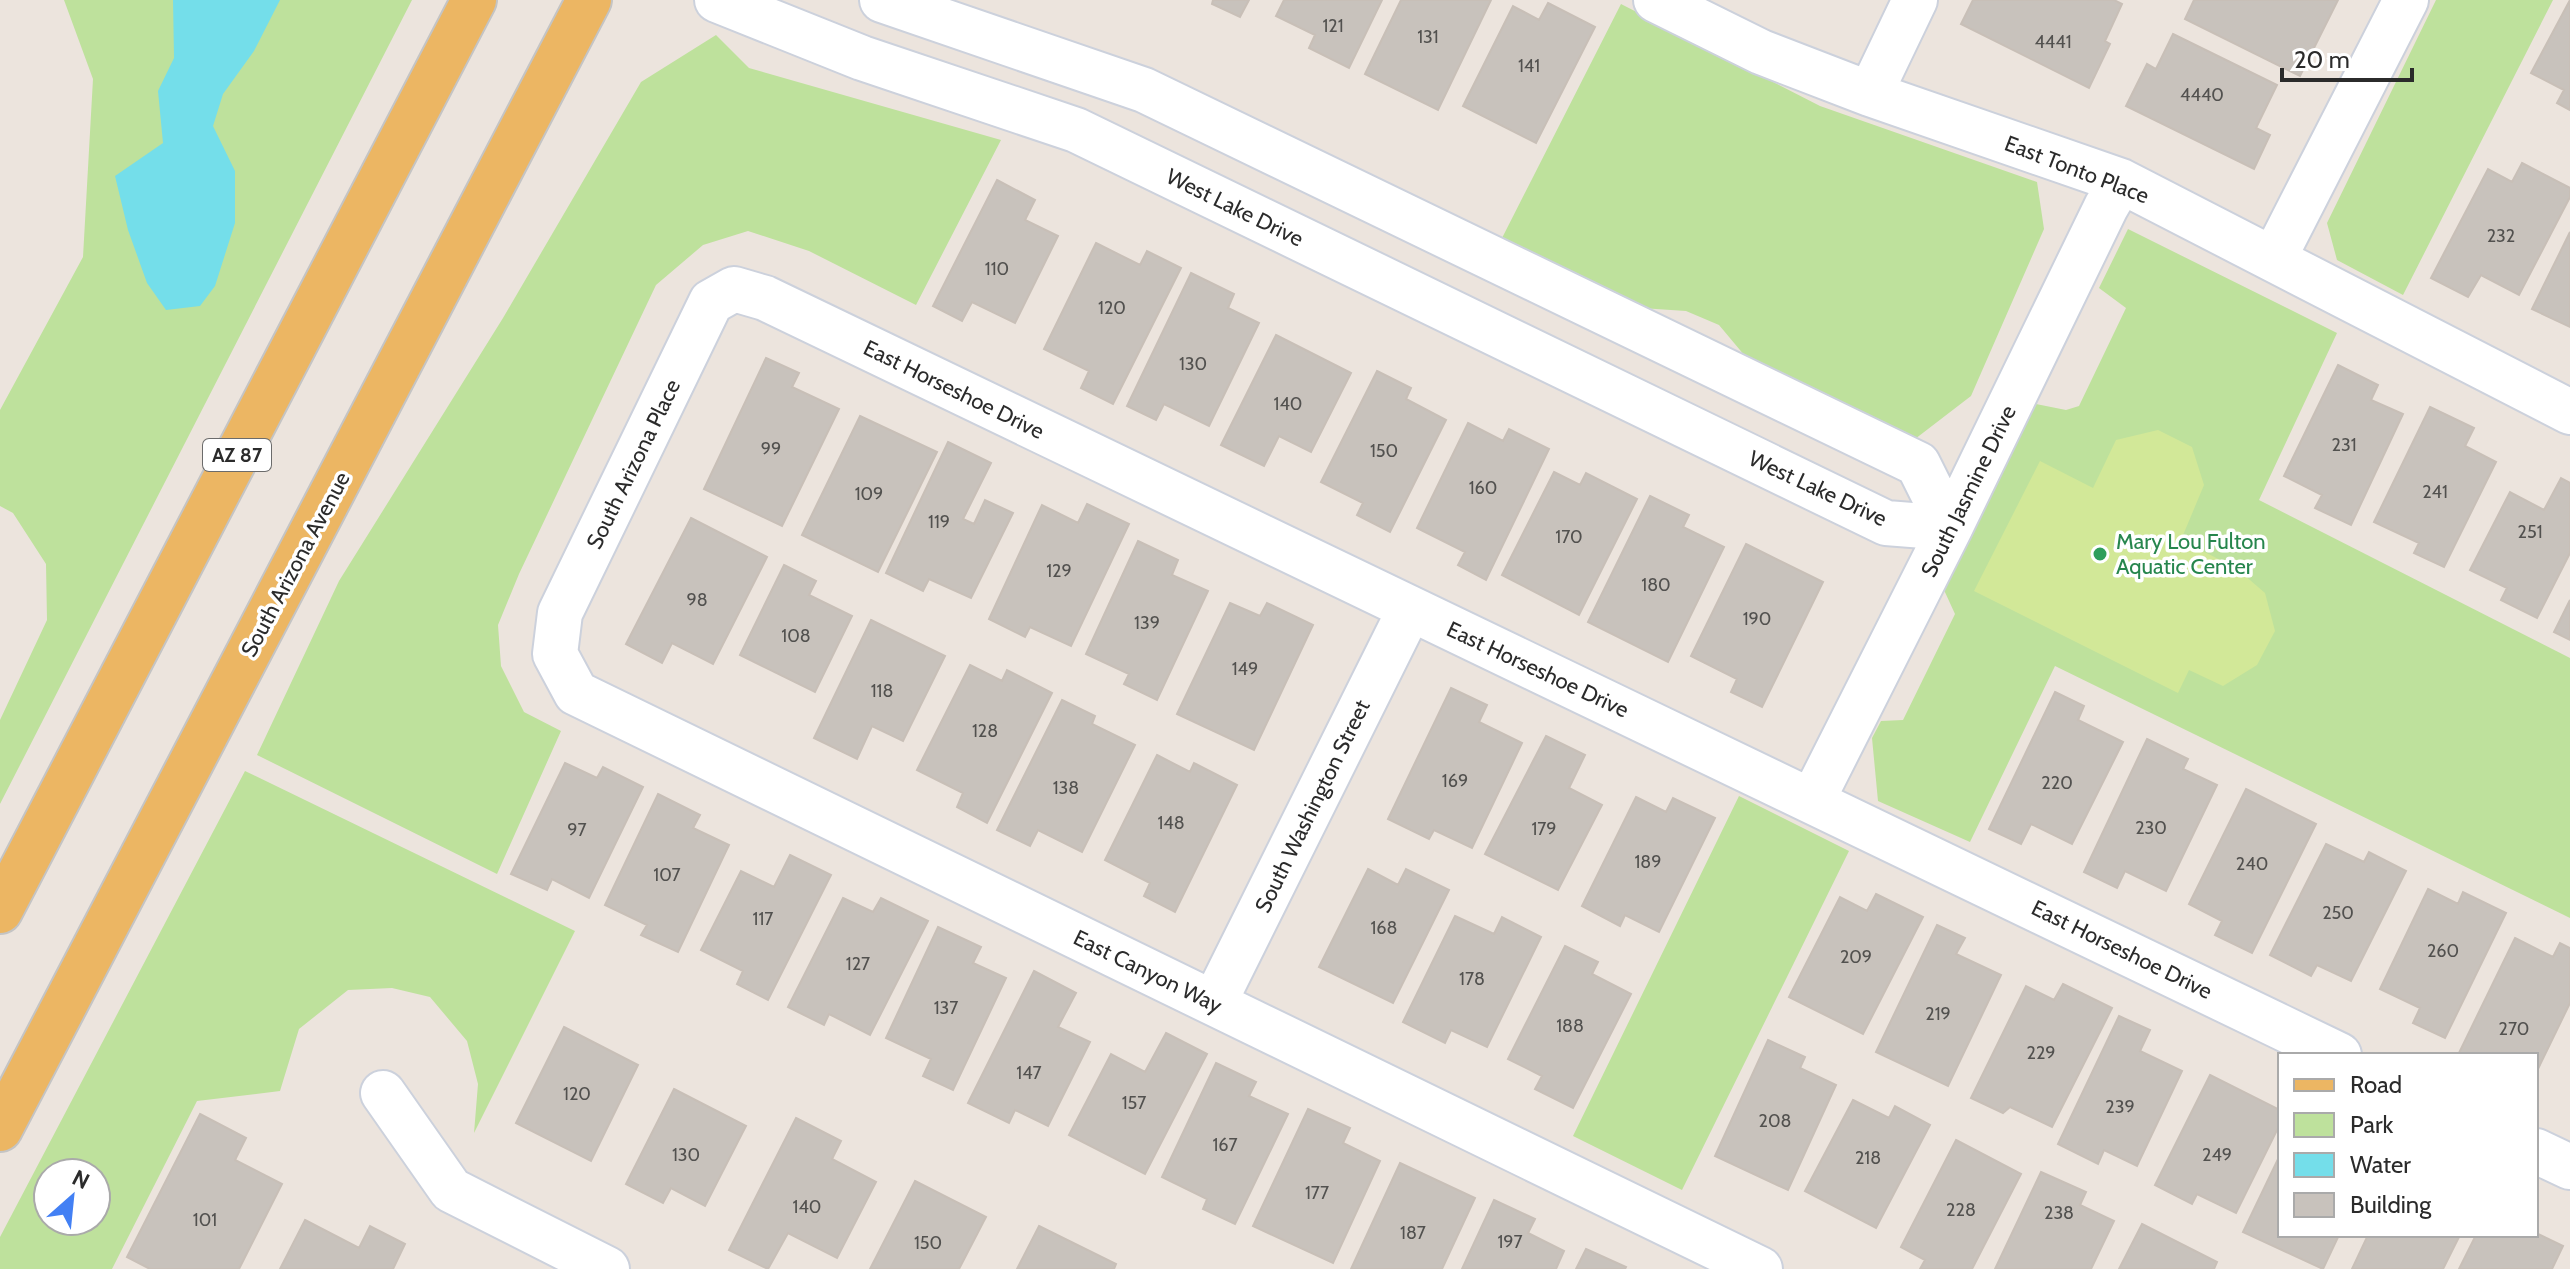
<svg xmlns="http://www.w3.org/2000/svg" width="2570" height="1269" viewBox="0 0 2570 1269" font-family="Cabin,sans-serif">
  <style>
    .green { fill: #bee19c; fill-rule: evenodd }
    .pitch { fill: #d2e898 }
    .water { fill: #74deea }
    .building { fill: #c8c2bc; stroke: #c8bfb7; stroke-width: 2 }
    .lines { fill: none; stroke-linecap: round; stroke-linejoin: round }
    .minor-casing { stroke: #ccd1dc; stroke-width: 48 }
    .major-casing { stroke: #c4c4c4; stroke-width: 48 }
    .minor { stroke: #fff; stroke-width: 44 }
    .major { stroke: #ecb663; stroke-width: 44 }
    .leisure-dot { fill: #2e9e5b; stroke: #fff; stroke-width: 3 }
    .labels { text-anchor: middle; stroke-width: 7; stroke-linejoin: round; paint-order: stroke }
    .number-label { font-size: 18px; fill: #52514f }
    .shield { fill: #fff; stroke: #6b6b6b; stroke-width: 2 }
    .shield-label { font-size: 20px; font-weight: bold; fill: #2b2b2b }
    .street-label { font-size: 22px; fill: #2b2b2b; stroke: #fff }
    .leisure-label { font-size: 22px; fill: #27864d; stroke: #fff; text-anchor: start }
  </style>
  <rect width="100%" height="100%" fill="#ece4dd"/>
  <path class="green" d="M64 0H412L0 804V720L47 620 46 564 13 513 0 506V410L83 257 93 79Z
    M2436 0H2553L2403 295 2337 260 2327 223Z
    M1621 4 1820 106 2037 182 2044 229 1971 396 1915 439 1750 362 1719 325 1686 311 1641 308 1500 242Z
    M716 35 749 68 1001 140 916 305 809 251 748 231 703 245 656 285 519 574 498 625 501 666 524 712 561 731 497 874 257 755 339 581 503 318 641 82Z
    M2128 229 2337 333 2259 500 2570 658V918L2055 666 1970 842 1878 801 1872 738 1881 721 1903 720 1955 614 1944 590 2036 404 2066 410 2079 406 2126 308 2099 288Z
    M245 771 575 931 474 1133 478 1084 467 1041 430 997 392 988 348 990 299 1029 280 1091 197 1101 112 1269H0V1237ZM48 1173H96V1221H48Z
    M1739 796 1849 851 1682 1190 1573 1136Z"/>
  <path class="pitch" d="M2158 430 2192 447 2204 485 2181 540 2236 568 2265 593 2275 631 2257 665 2223 686 2189 670 2178 693 1974 591 2040 461 2093 488 2116 440Z"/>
  <path class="water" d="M173 0H280L254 51 223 94 213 126 235 171V223L215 286 200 306 166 310 147 283 128 230 115 176 163 143 158 91 174 58Z"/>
  <path class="building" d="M1213 0H1249L1240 17 1212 4Z
    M1284 0H1382L1349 68 1309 48 1315 35 1276 16Z
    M1401 0H1491L1438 110 1365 74Z
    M1973 0H2114L2122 4 2105 41 2110 44 2089 88 1961 24Z
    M2194 0H2338L2300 76 2185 19Z
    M2570 0V110L2557 103 2564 90 2531 73Z
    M1548 3 1595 27 1536 143 1463 106 1513 6 1539 20Z
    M2173 34 2277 85 2256 128 2270 135 2254 169 2126 106 2147 64 2156 69Z
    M2522 163 2570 188V197L2519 295 2481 275 2468 297 2431 278 2488 169 2512 182Z
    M997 180 1035 200 1025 220 1058 236 1015 323 972 302 962 321 933 306Z
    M2570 232V327L2532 309Z
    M1096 243 1140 265 1147 251 1181 268 1113 404 1081 388 1089 371 1044 349Z
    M1191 273 1234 294 1228 308 1259 323 1209 426 1164 404 1156 420 1127 406Z
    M1276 335 1351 373 1311 452 1279 436 1264 466 1221 445Z
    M766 358 799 373 792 387 839 409 782 526 704 489Z
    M2338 365 2378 385 2371 400 2403 414 2351 525 2315 508 2322 495 2284 476Z
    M1377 371 1411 388 1406 399 1446 420 1390 532 1357 515 1363 503 1321 482Z
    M2430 407 2474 428 2465 446 2496 462 2444 567 2414 553 2419 543 2374 522Z
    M860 416 937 452 878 572 802 535Z
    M1468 423 1503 441 1509 429 1549 449 1486 580 1458 565 1465 552 1417 528Z
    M948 442 991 463 963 519 974 524 985 500 1013 513 971 598 929 579 923 591 886 573Z
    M1554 472 1580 485 1586 473 1637 499 1579 615 1502 575Z
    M2561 478 2570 483V553L2537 618 2501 600 2507 588 2470 570 2510 492 2544 510Z
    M1650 496 1689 515 1683 527 1724 547 1668 662 1588 622Z
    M1087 504 1129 524 1071 646 1030 627 1025 637 989 619 1042 505 1078 523Z
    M691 518 767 557 713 664 672 643 662 663 626 644Z
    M1138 541 1178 560 1172 575 1208 591 1157 700 1124 684 1129 674 1086 654Z
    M1746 544 1823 582 1762 707 1731 692 1737 679 1691 656Z
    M784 565 816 581 809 595 852 616 815 692 740 655Z
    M2570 600V640L2554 632Z
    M1230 603 1260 616 1267 603 1313 625 1254 750 1177 714Z
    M871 620 945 656 903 741 872 726 857 759 814 738Z
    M970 665 1002 681 1007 670 1052 693 987 823 957 807 963 793 917 770Z
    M1451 688 1487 705 1479 722 1522 743 1472 848 1434 830 1429 839 1388 819Z
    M2055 692 2084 706 2078 720 2123 742 2072 844 2031 824 2021 844 1989 829Z
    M1062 700 1095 716 1092 724 1135 745 1082 852 1038 830 1030 846 997 830Z
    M1546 736 1585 755 1569 788 1602 805 1558 890 1485 854Z
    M2147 739 2188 759 2183 769 2217 785 2166 891 2125 871 2117 888 2084 872Z
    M1157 755 1190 772 1194 763 1237 785 1175 912 1144 896 1150 883 1105 860Z
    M565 763 597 778 603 767 643 787 589 898 552 879 547 890 511 874Z
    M2246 789 2316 824 2252 953 2215 935 2222 921 2189 904Z
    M658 794 700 815 693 828 729 845 678 952 641 935 647 925 605 905Z
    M1636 797 1666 812 1673 798 1715 818 1659 932 1625 915 1620 926 1582 906Z
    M2326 844 2364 862 2369 852 2406 871 2351 981 2317 965 2311 976 2270 955Z
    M790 855 831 875 768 1000 737 984 743 971 701 950 741 871 774 887Z
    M1368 869 1398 885 1406 869 1449 890 1393 1003 1319 967Z
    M2428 889 2458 904 2463 892 2506 913 2445 1038 2413 1023 2420 1008 2380 989Z
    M1876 894 1923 917 1863 1034 1789 997 1840 897 1867 911Z
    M843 898 873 912 881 898 928 921 870 1035 829 1014 824 1025 788 1007Z
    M1455 916 1494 934 1502 917 1541 937 1487 1047 1451 1030 1445 1043 1403 1022Z
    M1937 925 1965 938 1956 954 2001 975 1948 1086 1876 1052Z
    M938 927 981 947 973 963 1006 978 953 1090 923 1076 931 1059 886 1038Z
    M2515 938 2553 957 2560 943 2570 948V1003L2536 1073V1055H2458Z
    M1565 946 1598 962 1592 974 1631 994 1573 1108 1535 1089 1542 1076 1508 1059Z
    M1034 971 1076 993 1058 1027 1090 1042 1048 1126 1015 1110 1009 1123 968 1103Z
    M2063 984 2112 1008 2052 1127 2010 1107 2003 1113 1971 1098 2026 986 2054 1000Z
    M2119 1016 2150 1030 2140 1051 2182 1071 2137 1166 2104 1150 2098 1164 2058 1144Z
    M564 1027 638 1065 591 1161 516 1123Z
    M1166 1033 1207 1054 1145 1174 1069 1135 1111 1054 1145 1072Z
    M1768 1040 1805 1057 1800 1068 1836 1085 1788 1190 1715 1156Z
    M1216 1063 1256 1082 1249 1096 1288 1114 1235 1224 1203 1209 1207 1199 1162 1177Z
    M2210 1075 2280 1110V1124L2236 1213 2197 1194 2192 1204 2155 1185Z
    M674 1089 746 1126 705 1206 671 1188 663 1203 626 1184Z
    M1853 1100 1889 1118 1895 1106 1930 1125 1876 1228 1805 1191Z
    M1308 1109 1350 1128 1343 1143 1380 1161 1333 1263 1253 1226Z
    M200 1114 246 1138 235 1160 282 1184 239 1269H150L127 1257Z
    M796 1118 841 1141 832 1159 876 1182 837 1258 788 1233 768 1269 729 1250Z
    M1956 1140 2021 1174 1972 1269H1920L1925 1260 1901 1247Z
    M2280 1155V1235H2339L2323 1269 2243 1232Z
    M1400 1163 1475 1198 1442 1269H1351Z
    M2041 1172 2086 1192 2080 1205 2114 1221 2091 1269H1995Z
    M915 1181 986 1217 959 1269H870Z
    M1494 1200 1535 1219 1528 1233 1564 1251 1556 1269H1462Z
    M305 1220 359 1248 370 1226 405 1244 393 1269H280Z
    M2142 1224 2217 1262 2214 1269H2119Z
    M1039 1226 1116 1264 1114 1269H1017Z
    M2536 1233 2563 1246 2552 1269H2459L2476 1235H2536Z
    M2368 1235H2460L2443 1269H2352Z
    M1586 1249 1626 1267 1625 1269H1576Z"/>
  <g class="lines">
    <defs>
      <path id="minor" d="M717 0 862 58 1076 130 1886 523 1950 528
        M882 0 1144 90 1918 464 1950 528
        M1656 0 1761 52 1870 94 2121 181 2570 412
        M1870 94 1915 0
        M2274 258 2406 0
        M1813 799 1950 528 2106 207 2121 181
        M1214 1003 1410 609
        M383 1093 451 1190 607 1269
        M2536 1151 2570 1167
        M1760 1269 576 693 555 654 560 613 711 302 734 289 765 298C1290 551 1816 800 2339 1055"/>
      <path id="major" d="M0 911 474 0
        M0 1129 589 0"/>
    </defs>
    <use href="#minor" class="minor-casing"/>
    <use href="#major" class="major-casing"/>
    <use href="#minor" class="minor"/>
    <use href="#major" class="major"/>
  </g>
  <circle class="leisure-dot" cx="2100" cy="554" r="8"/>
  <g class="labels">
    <g class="number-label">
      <text x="1333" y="32">121</text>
      <text x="1428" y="43">131</text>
      <text x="2053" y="48">4441</text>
      <text x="1529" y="72">141</text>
      <text x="2202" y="101">4440</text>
      <text x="2501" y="242">232</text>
      <text x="997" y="275">110</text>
      <text x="1112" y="314">120</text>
      <text x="1193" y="370">130</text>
      <text x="1288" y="410">140</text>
      <text x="2344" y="451">231</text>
      <text x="771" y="455">99</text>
      <text x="1384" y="457">150</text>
      <text x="1483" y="494">160</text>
      <text x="2435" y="498">241</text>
      <text x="869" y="500">109</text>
      <text x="939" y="528">119</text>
      <text x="2530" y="538">251</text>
      <text x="1569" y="543">170</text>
      <text x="1059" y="577">129</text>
      <text x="1656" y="591">180</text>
      <text x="697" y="606">98</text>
      <text x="1757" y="625">190</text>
      <text x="1147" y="629">139</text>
      <text x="796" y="642">108</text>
      <text x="1245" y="675">149</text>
      <text x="882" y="697">118</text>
      <text x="985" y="737">128</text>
      <text x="1455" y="787">169</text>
      <text x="2057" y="789">220</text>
      <text x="1066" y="794">138</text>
      <text x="1171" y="829">148</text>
      <text x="2151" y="834">230</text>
      <text x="1544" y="835">179</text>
      <text x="577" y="836">97</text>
      <text x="1648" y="868">189</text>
      <text x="2252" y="870">240</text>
      <text x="667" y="881">107</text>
      <text x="2338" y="919">250</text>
      <text x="763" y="925">117</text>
      <text x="1384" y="934">168</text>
      <text x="2443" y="957">260</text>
      <text x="1856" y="963">209</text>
      <text x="858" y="970">127</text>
      <text x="1472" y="985">178</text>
      <text x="946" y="1014">137</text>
      <text x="1938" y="1020">219</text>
      <text x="1570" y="1032">188</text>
      <text x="2514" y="1035">270</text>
      <text x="2041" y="1059">229</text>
      <text x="1029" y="1079">147</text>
      <text x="577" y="1100">120</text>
      <text x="1134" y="1109">157</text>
      <text x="2120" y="1113">239</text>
      <text x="1775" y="1127">208</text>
      <text x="1225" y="1151">167</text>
      <text x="686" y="1161">130</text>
      <text x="2217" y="1161">249</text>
      <text x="1868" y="1164">218</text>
      <text x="1317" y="1199">177</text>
      <text x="807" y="1213">140</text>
      <text x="1961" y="1216">228</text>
      <text x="2059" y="1219">238</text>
      <text x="205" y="1226">101</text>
      <text x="1413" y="1239">187</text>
      <text x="1510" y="1248">197</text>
      <text x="928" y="1249">150</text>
    </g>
    <rect class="shield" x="203" y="439" width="68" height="32" rx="6"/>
    <g class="shield-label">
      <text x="237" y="462">AZ 87</text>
    </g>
    <g class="street-label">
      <text transform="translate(2077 169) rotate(21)" y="8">East Tonto Place</text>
      <text transform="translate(1235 207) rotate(26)" y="8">West Lake Drive</text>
      <text transform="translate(954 389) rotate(26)" y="8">East Horseshoe Drive</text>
      <text transform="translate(633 464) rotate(-64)" y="8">South Arizona Place</text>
      <text transform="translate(1818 488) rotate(25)" y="8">West Lake Drive</text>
      <text transform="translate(1968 491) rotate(-64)" y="8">South Jasmine Drive</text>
      <text transform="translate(295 564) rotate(-62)" y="8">South Arizona Avenue</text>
      <text transform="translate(1538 669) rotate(25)" y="8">East Horseshoe Drive</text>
      <text transform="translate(1312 806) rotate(-64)" y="8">South Washington Street</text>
      <text transform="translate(2122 949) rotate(26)" y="8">East Horseshoe Drive</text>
      <text transform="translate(1148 971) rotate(26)" y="8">East Canyon Way</text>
    </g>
    <g class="leisure-label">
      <text x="2116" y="549">Mary Lou Fulton<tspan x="2116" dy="25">Aquatic Center</tspan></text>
    </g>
  </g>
  <rect x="2278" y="1053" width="260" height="184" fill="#ffffff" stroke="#aaaaaa" stroke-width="2"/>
  <rect x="2294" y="1079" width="40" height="12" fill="#ecb663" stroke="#aaaaaa" stroke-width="2"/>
  <text x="2350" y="1093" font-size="24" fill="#2b2b2b">Road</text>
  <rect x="2294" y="1113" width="40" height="24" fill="#bee19c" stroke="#aaaaaa" stroke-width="2"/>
  <text x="2350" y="1133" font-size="24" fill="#2b2b2b">Park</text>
  <rect x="2294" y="1153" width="40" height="24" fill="#74deea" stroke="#aaaaaa" stroke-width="2"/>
  <text x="2350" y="1173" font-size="24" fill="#2b2b2b">Water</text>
  <rect x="2294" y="1193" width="40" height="24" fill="#c8c2bc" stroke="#aaaaaa" stroke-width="2"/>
  <text x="2350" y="1213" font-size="24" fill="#2b2b2b">Building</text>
  <g transform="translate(72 1197) rotate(27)"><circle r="38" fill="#ffffff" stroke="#aaaaaa" stroke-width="2"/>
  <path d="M0-6L14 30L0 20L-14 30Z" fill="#4380f4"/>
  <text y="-12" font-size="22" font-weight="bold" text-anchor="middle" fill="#2b2b2b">N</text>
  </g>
  <path d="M2282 68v12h130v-12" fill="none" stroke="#2b2b2b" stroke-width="4"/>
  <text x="2294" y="68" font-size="24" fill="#2b2b2b" stroke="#ffffff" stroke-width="6" paint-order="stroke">20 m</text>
</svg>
